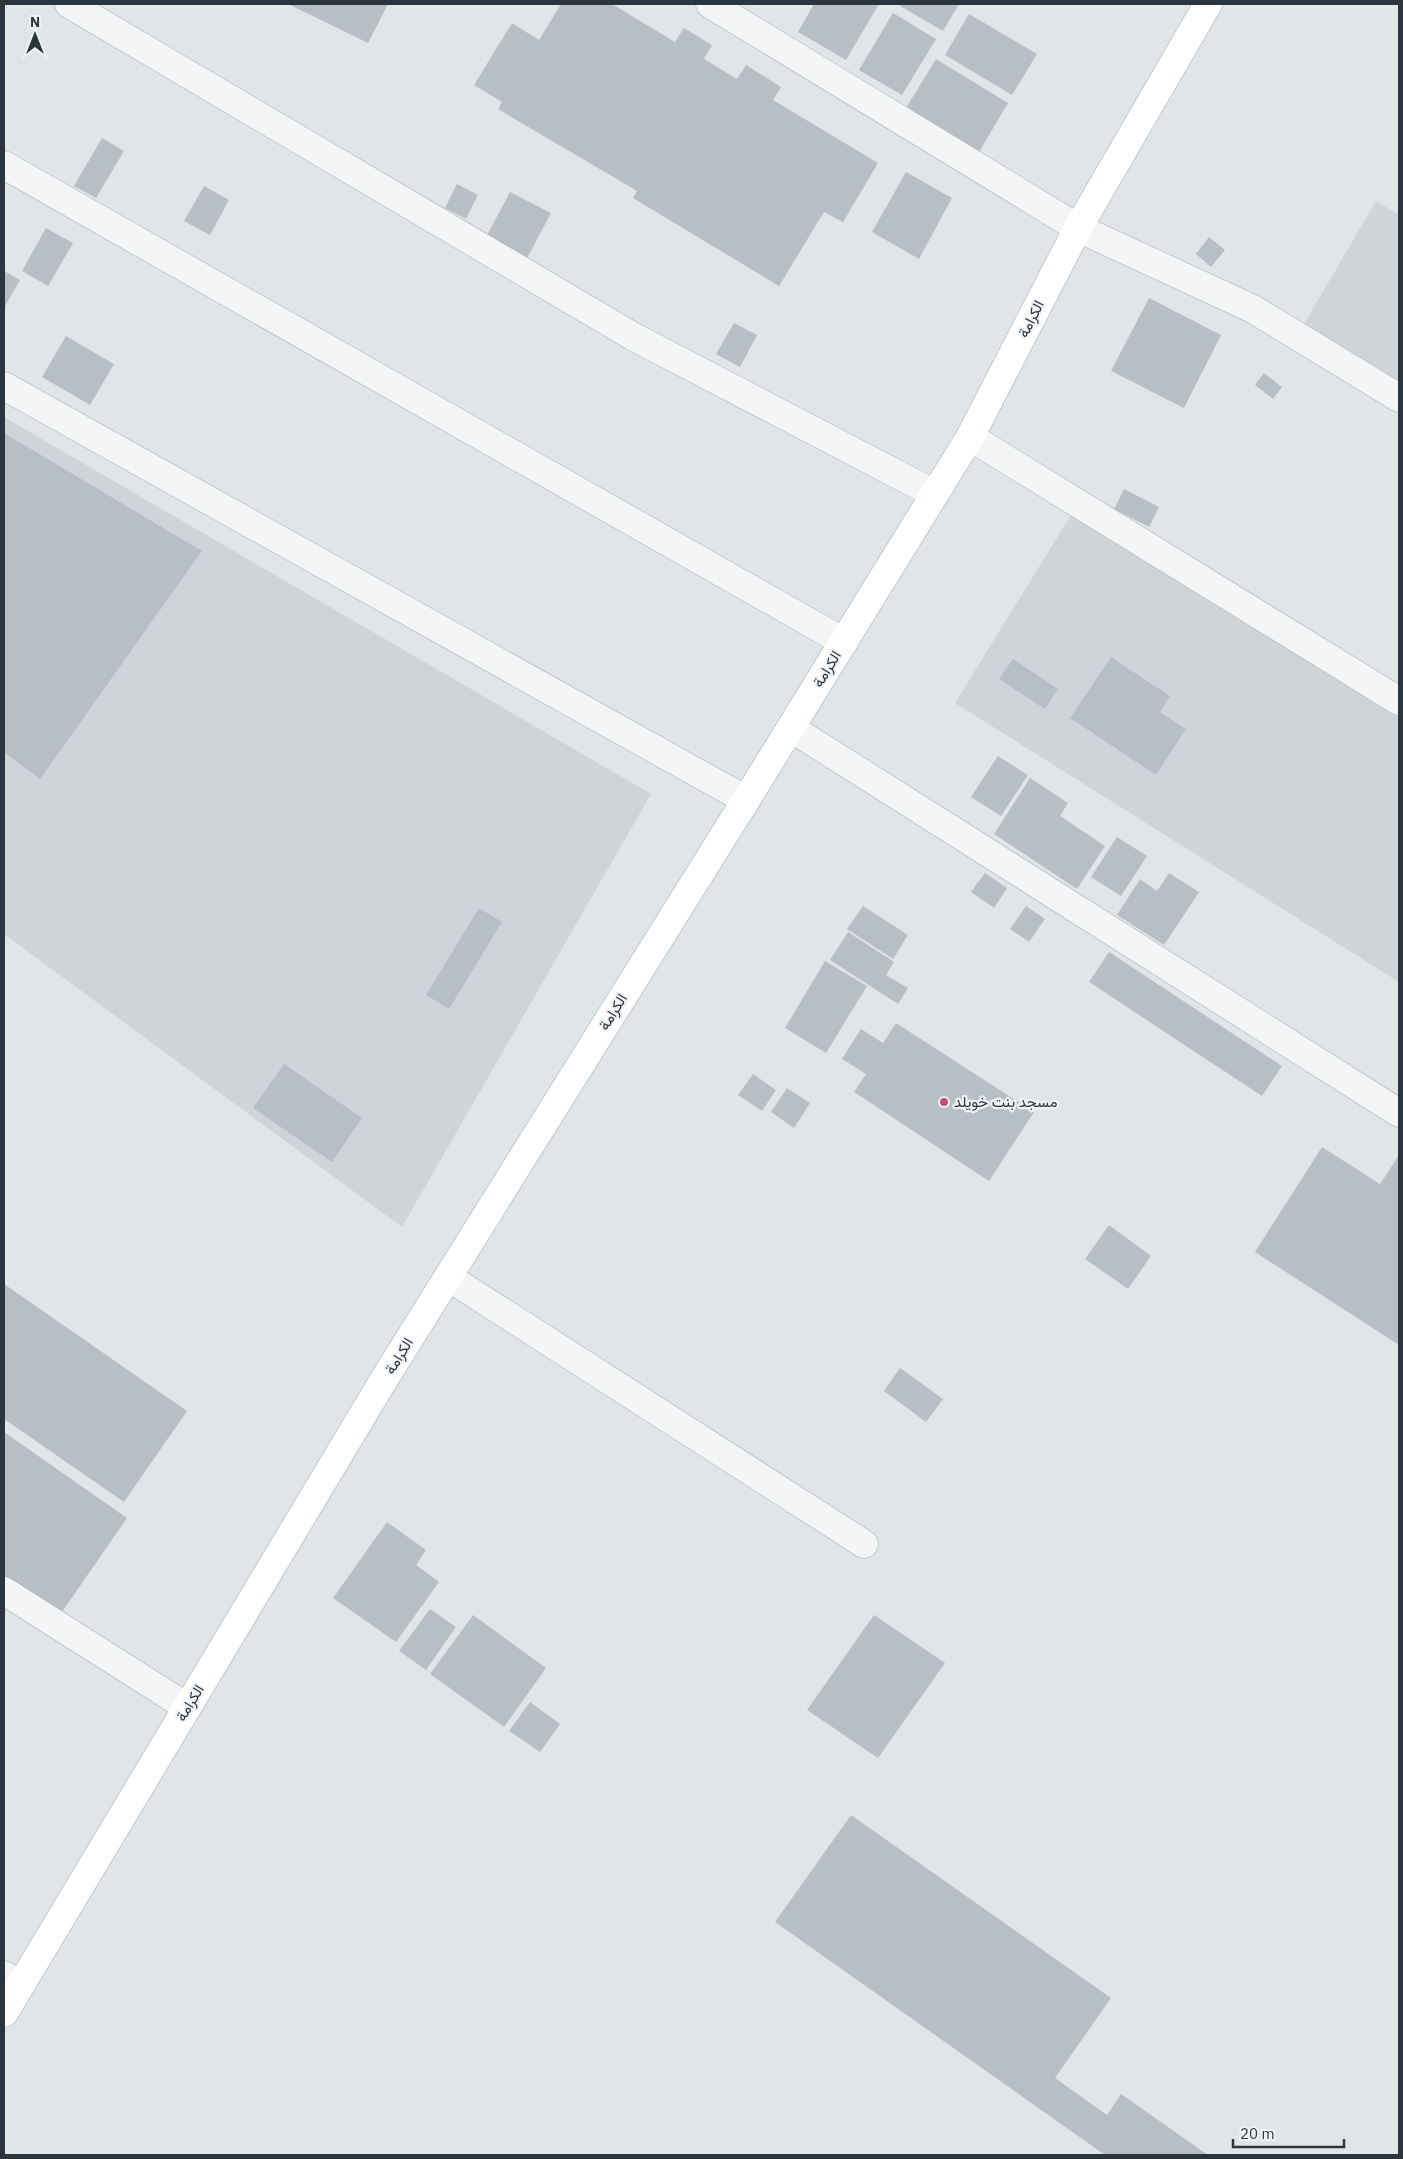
<svg xmlns="http://www.w3.org/2000/svg" width="1403" height="2159" viewBox="0 0 1403 2159" font-family="'IBM Plex Sans',Vazirmatn,sans-serif">
  <style>
    .built { fill: #cfd4d9 }
    .building { fill: #b8bfc4 }
    .lines { fill: none; stroke-linecap: round; stroke-linejoin: round }
    .minor-casing { stroke: #a6adb2; stroke-width: 29 }
    .major-casing { stroke: #a1abb2; stroke-width: 29 }
    .minor { stroke: #f3f5f6; stroke-width: 28 }
    .major { stroke: #fff; stroke-width: 28 }
    .poi-dot { fill: #c15174; stroke: #f0f3f5; stroke-width: 2 }
    .labels { text-anchor: middle; stroke-width: 4.5; stroke-linejoin: round; paint-order: stroke }
    .street-label { font-size: 15px; fill: #2a353e; stroke: #f0f3f5 }
    .poi-label { font-size: 15px; fill: #2a353e; stroke: #f0f3f5; text-anchor: start }
  </style>
  <rect width="100%" height="100%" fill="#e0e5e8"/>
  <path class="built" d="M1376 201 1399 215V395L1297 336Z
    M4 417 651 794 402 1227 4 934Z
    M1071 515 1399 717V982L955 703Z"/>
  <path class="building" d="M288 4H388L368 43Z
    M561 4H612L675 42 684 28 712 45 704 59 737 79 746 65 781 87 773 100 878 163 843 222 824 212 779 286 633 198 637 191 498 109 502 102 474 85 512 23 539 40Z
    M814 4H879L846 60 798 32Z
    M897 4H959L943 31Z
    M893 13 936 39 902 95 859 70Z
    M969 14 1037 54 1012 95 945 55Z
    M936 59 1008 103 979 152 906 108Z
    M102 138 124 151 96 198 74 186Z
    M906 172 952 198 919 259 872 232Z
    M457 184 478 195 466 219 445 208Z
    M204 186 229 200 210 235 184 221Z
    M510 192 551 213 525 262 484 241Z
    M46 228 73 243 48 286 22 271Z
    M1209 237 1225 250 1211 267 1196 254Z
    M4 271 20 280 4 308Z
    M1149 298 1221 335 1184 408 1111 371Z
    M734 323 757 335 740 367 716 354Z
    M66 336 114 364 90 405 42 377Z
    M1264 373 1282 387 1273 399 1255 385Z
    M4 433 202 551 40 779 4 752Z
    M1124 489 1159 507 1149 527 1114 509Z
    M1111 657 1170 696 1160 712 1186 729 1156 775 1070 718Z
    M1013 659 1058 689 1045 709 999 679Z
    M998 756 1028 775 1001 816 971 797Z
    M1030 778 1068 803 1060 816 1105 846 1077 889 994 834Z
    M1117 837 1147 856 1121 896 1091 877Z
    M985 873 1007 888 994 908 971 892Z
    M1169 873 1199 892 1164 945 1117 915 1140 879 1157 891Z
    M863 906 908 935 893 959 847 929Z
    M1026 906 1045 919 1029 942 1010 929Z
    M479 908 502 922 449 1009 426 995Z
    M848 932 894 962 886 975 908 988 898 1004 830 960Z
    M1109 952 1282 1066 1262 1096 1089 982Z
    M825 961 867 986 826 1053 785 1028Z
    M896 1023 1034 1112 989 1181 854 1092 866 1074 842 1059 861 1029 883 1043Z
    M284 1064 362 1118 332 1162 253 1108Z
    M753 1074 776 1090 762 1111 738 1095Z
    M787 1088 810 1103 794 1128 771 1112Z
    M1322 1147 1380 1184 1399 1155V1345L1255 1252Z
    M1109 1225 1151 1256 1128 1289 1085 1259Z
    M4 1284 187 1411 124 1502 4 1419Z
    M900 1368 943 1399 926 1422 884 1391Z
    M4 1432 127 1518 55 1622 4 1587Z
    M387 1522 426 1550 416 1565 439 1582 396 1642 333 1598Z
    M430 1609 456 1627 426 1670 399 1651Z
    M473 1615 546 1668 504 1727 430 1674Z
    M874 1615 945 1663 878 1758 807 1710Z
    M530 1702 560 1724 540 1752 509 1731Z
    M851 1815 1111 1998 1055 2078 1107 2115 1121 2094 1208 2155H1105L775 1922Z"/>
  <g class="lines">
    <defs>
      <path id="minor" d="M69 4 634 337 935 494
        M710 4 1078 228 1253 309 1399 398
        M4 165 844 642
        M4 386 746 800
        M970 437 1399 701
        M791 728 1399 1113
        M448 1277 864 1544
        M4 1591 187 1707
        M4 1975 21 1985"/>
      <path id="major" d="M4 2013 383 1381 746 800 970 437 1078 228 1208 4"/>
    </defs>
    <use href="#minor" class="minor-casing"/>
    <use href="#major" class="major-casing"/>
    <use href="#minor" class="minor"/>
    <use href="#major" class="major"/>
  </g>
  <circle class="poi-dot" cx="944" cy="1102" r="5"/>
  <g class="labels">
    <g class="street-label">
      <text transform="translate(1031 319) rotate(-63)" y="5">الكرامة</text>
      <text transform="translate(827 669) rotate(-58)" y="5">الكرامة</text>
      <text transform="translate(613 1012) rotate(-58)" y="5">الكرامة</text>
      <text transform="translate(399 1356) rotate(-58)" y="5">الكرامة</text>
      <text transform="translate(190 1703) rotate(-59)" y="5">الكرامة</text>
    </g>
    <g class="poi-label">
      <text x="954" y="1107">مسجد بنت خويلد</text>
    </g>
  </g>
  <rect width="1403" height="2159" fill="none" stroke="#2a353e" stroke-width="10"/>
  <g transform="translate(35 35)" stroke="#f0f3f5" stroke-width="4" paint-order="stroke">
  <path d="M0-4L9 19L0 12L-9 19Z" fill="#2a353e"/>
  <text y="-8" font-size="14" font-weight="bold" text-anchor="middle" fill="#2a353e">N</text>
  </g>
  <path d="M1233 2139v8h111v-8" fill="none" stroke="#2a353e" stroke-width="2.5"/>
  <text x="1240" y="2139" font-size="15" fill="#2a353e" stroke="#f0f3f5" stroke-width="4" paint-order="stroke">20 m</text>
</svg>
